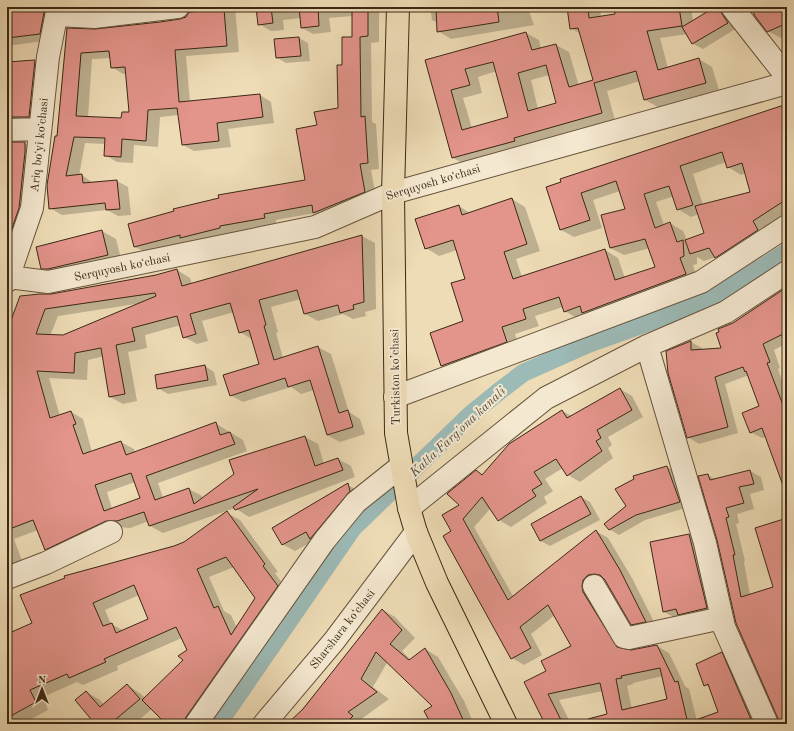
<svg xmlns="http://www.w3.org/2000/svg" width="794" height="731" viewBox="0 0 794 731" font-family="'Old Standard TT',serif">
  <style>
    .shadow { fill: #0003; fill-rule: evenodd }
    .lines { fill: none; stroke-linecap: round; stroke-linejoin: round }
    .canal { stroke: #9cbab6; stroke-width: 18 }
    .building { fill: #e3948b; stroke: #3b2715; fill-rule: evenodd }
    .minor-casing { stroke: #68543d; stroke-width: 24 }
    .major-casing { stroke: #3b2715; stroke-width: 24 }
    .minor { stroke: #f4e8d0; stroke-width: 22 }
    .major { stroke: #eedcb6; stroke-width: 22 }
    .labels { text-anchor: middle; stroke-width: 4; stroke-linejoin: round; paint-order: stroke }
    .street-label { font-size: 12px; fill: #3b2715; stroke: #f4e8d0 }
    .water-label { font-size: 13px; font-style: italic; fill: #534c3d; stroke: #f4e8d0 }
  </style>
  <rect width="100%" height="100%" fill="#eedcb6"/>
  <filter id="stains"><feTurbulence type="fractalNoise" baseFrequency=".005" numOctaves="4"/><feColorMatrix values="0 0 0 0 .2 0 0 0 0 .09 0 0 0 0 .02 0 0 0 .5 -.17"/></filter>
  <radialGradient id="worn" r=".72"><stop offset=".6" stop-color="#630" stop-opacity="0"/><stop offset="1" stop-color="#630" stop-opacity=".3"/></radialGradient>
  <path class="shadow" d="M7 7H59L51 40 7 46Z
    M191 7H235L239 52 186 56 190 102 260 95 271 102 274 123 228 129 231 147 194 151 183 145 179 115 160 117 158 147 134 145 133 163 117 162 105 155 106 144 85 143 79 176 82 175 93 183 117 181 128 187 131 215 118 216 107 210 62 215 50 208 67 29 95 30 180 20 186 18 190 13ZM111 58 112 67 123 74H126L130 113 122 119 88 117 92 59Z
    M257 7H379V42L371 43 372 122 376 124 379 169 371 170 376 198 326 219 315 213 276 220V224L231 233V234L193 244 189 241 147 253 135 247 129 225 306 180 318 126 339 108 343 66 353 38V16L329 18 331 32 313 34 302 28 301 18 283 20 284 30 271 31 259 24Z
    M430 7H534L528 8 534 25 451 39 438 31V23L432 20Z
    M568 7H600L601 17 616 15 615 7H691L693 21 717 7H724L737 28 703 49 693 44 688 34 660 38 668 68 699 59 712 67 719 90 658 107 645 100 640 81 607 91 615 120 466 165 453 158 426 61 526 33 539 40 541 49 556 45 569 52 579 86 594 81 581 34 571 28ZM497 71 510 118 472 128 463 98 482 93 478 77ZM549 75 558 104 538 109 531 80Z
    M761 7H787V36L781 38 768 31Z
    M299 38 308 43 310 61 286 63 276 57Z
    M35 61 48 69 42 124 7 138 9 142 24 143 38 151 16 233 7 227V63Z
    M787 105V215L765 229 729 265 716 257 704 261 697 257V264L693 265 698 282 578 319 565 311 563 307 535 316 539 326 515 334 520 349 455 373 442 366 464 322 467 280 457 250 439 256 426 248 459 206 470 213 512 199 525 207 540 251 516 259 522 277 605 250 618 258 625 278 656 268 650 248 624 255 610 248 627 209 620 191 593 200 602 228 574 237 561 230 547 188ZM726 162 728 167 741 175 746 173 751 192 703 205 693 174ZM674 196 678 209 691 217 699 214 705 234 687 240 683 231 670 223 664 225 656 202Z
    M102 231 116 239 122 263 57 276 42 268Z
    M362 236 375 243 376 309 365 312 366 316 353 319 343 314 318 321 305 314 301 299 271 307 278 332 276 333 283 358 318 347 331 354 349 412 360 419 365 434 340 442 327 435 314 390 301 394 291 387 243 402 230 395 261 364 253 340 240 332 234 312 202 321 208 341 197 344 184 337 181 325 145 335 147 348 128 352 137 401 123 404 110 397 104 356 88 360 87 380 49 378 60 416 71 412 83 419 92 452 121 442 134 449 135 453 215 423 243 440 247 451 158 483 163 498 189 489 202 496V499L235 474 305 437 318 444 324 464 338 459 351 466 355 477 249 517 235 508 163 533 150 526 149 521 130 528 119 527 58 556 45 549 38 530 14 539 25 569H7V334L51 295 157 276 177 270 190 278 192 284ZM136 304 63 336H50L58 316ZM135 482 141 499 112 509 107 492Z
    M787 288V343L774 350 780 368 778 369 787 394V495L766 437 762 438 750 432 761 407 749 375 725 384 738 433 699 444 688 437 691 342 702 348V350L723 349 733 323Z
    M205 366 214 372 217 385 168 394 158 388Z
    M620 389 632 396 643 417 608 437 612 445 608 448 613 458 580 482 568 475 563 468 545 479 553 491 544 497 547 503 511 527 499 520 491 508 474 527 513 596 596 531 608 538 632 578 657 628 644 631 632 624 606 580 599 582 595 600 625 651 657 646 669 653 685 686 689 689 697 721 719 713 741 698 753 705 762 724H610L603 691 559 700 571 724H547L548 671 573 647 555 615 531 634 542 655 524 665 512 658 444 536 452 531 461 505 476 471 483 475 562 411 572 416ZM663 676 668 700 632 709 627 686 633 684V683Z
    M667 467 677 472 689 507 645 520 619 535 609 529 628 507Z
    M750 471 761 477 764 490 750 494 754 509 737 514 739 523 736 524 745 561 744 562 750 595 774 588 787 519V670H758L708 475 716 480Z
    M348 485 360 492 315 540 295 551 282 544Z
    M581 497 590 502 600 520 550 546 541 541 532 524Z
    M227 513 240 520 278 572 275 573 290 594 199 724H166L152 709 134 724H97L86 692 100 700 104 705 127 685 141 694 145 698 184 660 188 651 182 638 117 666 118 670 83 685 77 682 43 697 48 710 22 724H7V631L11 633 34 623 185 543ZM234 567 257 598 237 628 231 615 224 611 209 577ZM139 595 150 620 124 631 111 624 105 610Z
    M689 535 703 543 721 616 679 620 664 612Z
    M383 610 395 617 415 638 402 651 411 660 425 649 438 657 464 701 474 724H432L434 706 388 661 373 687 389 699 360 720 365 724H290Z
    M721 653 734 661 745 685 718 692 705 685Z
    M787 687V724H785L780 721Z"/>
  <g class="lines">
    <path class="canal" d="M218 724 353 528 470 415 497 393 523 373 588 344 708 301 787 252"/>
  </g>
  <path class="building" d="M7 7H45L40 34 7 38Z
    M256 7H271L273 23 258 25Z
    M299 7H318L319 26 301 28Z
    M352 7H368V36L360 37 361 117 365 116 368 163 360 164 365 192 313 213 312 205 264 214 265 218 220 226V228L180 238V235L134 247 128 224 174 211 173 209 219 198 218 195 305 180 296 129 317 125 314 112 338 108 337 65H342V37H352Z
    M436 7H497L499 22 437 32Z
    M567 7H588L589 18 615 14 614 7H679L682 26 647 31 658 70 699 58 706 83 644 100 636 71 594 83 602 113 514 138 515 141 452 158 425 60 526 32 532 50 556 44 569 87 593 80 578 28 570 29ZM493 62 508 117 462 130 451 90 470 85 465 69ZM546 65 556 103 528 111 518 73Z
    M715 7H720L722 14 728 23 692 44 682 27Z
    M751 7H787V23L767 32 755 16Z
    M224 9 227 46 175 50 179 102 260 94 263 117 217 123 219 141 182 145 177 108 148 110 146 141 122 139 121 157 104 156 105 138 74 137 66 176 82 174 83 183 117 180 120 209 106 210 105 203 49 209 47 185 55 136H57L67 28 95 29 160 22 180 19 186 17 189 12ZM109 51 111 68 125 67 129 112H122L121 118 76 116 81 53Z
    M299 37 301 56 276 58 274 39Z
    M35 60 29 117H7V62Z
    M787 104V199L753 221 758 230 715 258 709 248 690 254 685 240 704 233 695 206 750 192 742 163 727 168 722 152 680 166 693 205 677 210 669 186 644 194 655 228 670 222 677 242 683 240 684 256 680 258 686 274 582 313 580 306 564 312 559 297 523 309 526 319 502 327 507 342 441 366 430 333 463 321 451 283 465 279 453 240 425 249 415 219 459 205 462 215 512 198 527 244 504 252 513 279 605 249 615 280 655 267 645 239 610 248 601 215 625 209 616 181 581 193 590 220 560 230 546 187 561 182 560 179Z
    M7 142H25V152L19 208 10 234H7Z
    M102 230 108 255 48 269H41L36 247Z
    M362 235 364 302 353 305 354 309 340 313 338 305 304 314 297 290 259 300 266 325 264 326 274 360 318 346 339 413 348 410 353 427 327 435 310 380 288 387 285 378 230 396 223 375 259 364 249 330 239 333 230 303 190 314 196 334 183 338 177 316 132 328 135 341 116 345 125 394 109 397 101 348 75 353 74 373 37 371 50 418 71 411 76 424 73 425 83 454 121 441 126 455 216 422 220 435 230 432 235 444 146 476 155 500 189 488 194 504 234 474 229 460 305 436 315 466 338 458 343 470 235 510 233 507 258 489 149 526 144 512 117 521H106L45 550 33 520 7 530V331L20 296 40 294H51L156 275 177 269 182 286ZM155 293 156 296 63 335 36 334 45 309ZM131 473 140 498 104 511 95 485Z
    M787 287V332L763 344 770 362 767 363 783 405 787 404V491H785L762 428 750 433 742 413 759 406 746 371 745 372 743 367 715 377 728 427 687 438 668 373 666 351 691 341V350L721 348 716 333 719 332 718 329 733 323Z
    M205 365 208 380 157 389 155 375Z
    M620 388 632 410 597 430 601 438 596 441 602 451 567 476 556 459 534 472 542 484 532 490 536 496 498 521 482 497 463 519 508 600 596 530 620 570 646 622 631 625 605 580 600 575 594 574 588 575 583 580 582 586 583 592 617 647 631 650 657 645 675 682 678 681 688 724H588V719L607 714 600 683 548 694 563 724H545L524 682 546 671 541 661 571 646 548 605 520 627 531 648 511 659 443 536 451 531 442 515 459 505 447 494 449 492 476 470 482 475 509 444 562 410 567 418ZM660 668 667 699 622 710 616 679 622 678 621 676Z
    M667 466 680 502 636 515 609 530 604 524 626 506 615 489 634 479 633 476Z
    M750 470 754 484 739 487 744 503 726 508 729 517 726 518 735 555H733L741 597 773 587 755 528 787 518V718L779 721 736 623 717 540 698 476 708 474 710 480Z
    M348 483 350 491 310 539 306 532 282 545 272 528Z
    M581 496 591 514 540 541 531 524Z
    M227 511 265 564 263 566 278 586 186 717 184 724H166L142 700 183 660 178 656 187 650 176 627 104 659 106 662 69 678 67 674 30 690 36 702 7 718V634L32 623 20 595 65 578 64 576 174 546 184 542ZM226 557 255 598 231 635 218 606 214 608 197 569ZM134 585 148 619 116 633 112 623 103 626 93 603Z
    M689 534 707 608 678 615 676 609 663 612 650 542Z
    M382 609 402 630 390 644 409 660 425 648 451 693 465 724H431L424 711 432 706 376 652 361 679 377 692 348 712 353 716 345 724H287L303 709Z
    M722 652 753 724H690V722L718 712 708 684 704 686 696 664Z
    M127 684 140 699 110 724H95L75 700 86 691 100 707Z"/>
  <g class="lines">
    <defs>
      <path id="minor" d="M732 7 787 77
        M57 15 94 17 178 7
        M7 130 40 129
        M9 277 48 282 315 227 393 193 787 83
        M7 281 32 208 48 57 58 7
        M647 346 726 312 787 272
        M395 397 701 282 787 226
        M409 508 546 398 647 346 705 543 724 627 767 724
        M7 578 46 563 111 532
        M594 586 624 637 629 638 722 618
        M196 724 324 541 356 502 400 467
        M264 724 334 641 416 532"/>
      <path id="major" d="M398 7 393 193 396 433 409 508 416 532 437 583 506 724"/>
    </defs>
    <use href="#minor" class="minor-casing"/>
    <use href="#major" class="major-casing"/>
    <use href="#minor" class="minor"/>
    <use href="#major" class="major"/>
  </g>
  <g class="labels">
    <g class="street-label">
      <text transform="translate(39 145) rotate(-84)" y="4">Ariq boʻyi koʻchasi</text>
      <text transform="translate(433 182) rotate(-17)" y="4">Serquyosh koʻchasi</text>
      <text transform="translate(122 267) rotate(-12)" y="4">Serquyosh koʻchasi</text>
      <text transform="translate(395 377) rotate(-91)" y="4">Turkiston ko’chasi</text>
      <text transform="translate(342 629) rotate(-52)" y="4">Sharshara koʻchasi</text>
    </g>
    <g class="water-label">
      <text transform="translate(457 431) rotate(-43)" y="5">Katta Farg'ona kanali</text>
    </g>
  </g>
  <rect width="794" height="731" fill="none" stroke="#eedcb6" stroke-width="24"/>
  <rect x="8" y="8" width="778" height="715" fill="none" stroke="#3b2715" stroke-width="2"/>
  <rect x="12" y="12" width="770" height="707" fill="none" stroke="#3b2715"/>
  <g transform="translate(42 689)" stroke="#f4e8d0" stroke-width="3" paint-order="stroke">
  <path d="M0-3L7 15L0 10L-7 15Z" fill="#3b2715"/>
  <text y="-6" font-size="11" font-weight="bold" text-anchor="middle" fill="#3b2715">N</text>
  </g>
  <rect width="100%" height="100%" filter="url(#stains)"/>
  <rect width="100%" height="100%" fill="url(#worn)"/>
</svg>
